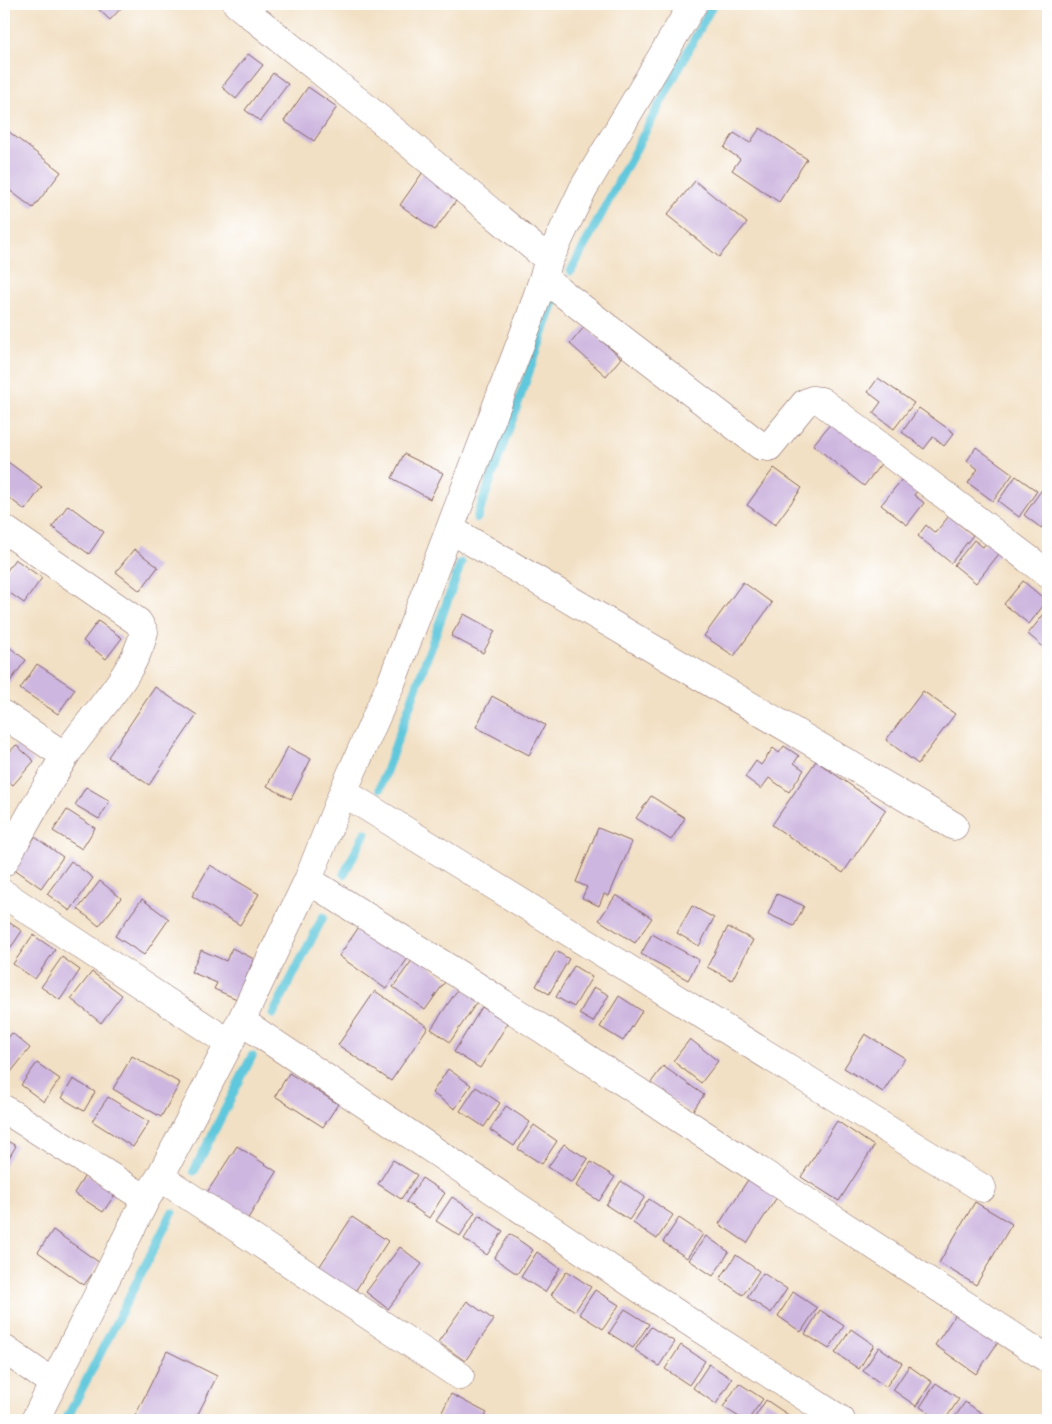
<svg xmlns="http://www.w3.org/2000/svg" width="1052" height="1424" viewBox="0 0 1052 1424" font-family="Itim,sans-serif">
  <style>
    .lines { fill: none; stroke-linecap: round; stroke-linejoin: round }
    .stream { stroke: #60c8dc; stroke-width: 9 }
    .building { fill: #cdb6df }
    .street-casing { stroke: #856361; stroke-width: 29 }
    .street { stroke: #fff; stroke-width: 28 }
  </style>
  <rect width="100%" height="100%" fill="#fff"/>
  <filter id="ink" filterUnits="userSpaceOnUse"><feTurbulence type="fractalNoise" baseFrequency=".02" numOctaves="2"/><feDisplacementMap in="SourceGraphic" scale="10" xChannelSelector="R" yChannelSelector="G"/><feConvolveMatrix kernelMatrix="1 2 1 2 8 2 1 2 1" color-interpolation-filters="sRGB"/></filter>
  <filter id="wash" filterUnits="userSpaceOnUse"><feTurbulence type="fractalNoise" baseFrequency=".0096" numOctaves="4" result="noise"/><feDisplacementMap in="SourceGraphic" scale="20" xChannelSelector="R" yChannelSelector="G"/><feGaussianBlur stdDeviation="1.12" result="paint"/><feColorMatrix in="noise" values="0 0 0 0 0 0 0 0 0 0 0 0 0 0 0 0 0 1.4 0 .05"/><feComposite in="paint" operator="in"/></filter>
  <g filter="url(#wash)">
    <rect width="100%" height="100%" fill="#f2e0c4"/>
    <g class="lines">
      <path class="stream" d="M571 271 713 4
        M477 518 554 302
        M380 788 461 563
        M344 874 365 833
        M273 1014 323 917
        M194 1171 252 1056
        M66 1420 172 1213"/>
    </g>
    <g id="blocks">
      <path class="building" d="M93 4H125L110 20Z
        M248 54 263 65 236 99 222 87Z
        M273 73 288 84 260 121 245 110Z
        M308 87 337 107 314 141 284 121Z
        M4 128 61 172 33 208 4 186Z
        M760 128 807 159 779 202 732 170 740 159 724 148 734 133 750 143Z
        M425 169 461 194 435 230 400 205Z
        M695 181 747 223 719 257 667 215Z
        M585 326 621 358 606 376 570 344Z
        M878 378 914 403 894 429 873 413 881 402 868 392Z
        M919 408 954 433 944 446 933 437 924 449 902 432Z
        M832 422 887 456 864 486 813 445Z
        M976 447 1013 474 993 501 968 483 978 469 967 461Z
        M404 454 443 473 430 499 392 478Z
        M8 462 42 487 25 510 4 494V468Z
        M774 468 802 488 775 525 747 505Z
        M1016 476 1037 491 1019 517 998 501Z
        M903 478 918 490 914 495 924 503 907 525 881 505Z
        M1043 488 1048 491V518L1041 528 1024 515Z
        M68 505 104 532 89 554 52 527Z
        M949 516 973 535 951 563 918 536 926 525 935 533Z
        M994 534 1006 545 976 583 954 565 974 540 983 547Z
        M134 549 158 567 140 591 116 572Z
        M15 559 42 578 24 603 4 589V575Z
        M1023 581 1047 601 1029 624 1004 604Z
        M743 582 772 603 734 656 704 636Z
        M1048 609V651L1028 634Z
        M464 614 495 631 483 653 451 636Z
        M98 621 122 638 106 659 83 641Z
        M4 643 26 660 8 684 4 681Z
        M37 664 75 689 58 714 20 689Z
        M155 687 197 715 149 785 108 757Z
        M923 691 955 714 918 764 886 740Z
        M492 696 545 725 529 755 476 727Z
        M16 745 34 761 13 785 4 778V758Z
        M784 746 799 756 794 763 804 770 789 792 769 778 761 789 745 777 756 761 761 765 773 748 779 753Z
        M288 747 311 759 291 799 267 786Z
        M816 761 886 810 843 873 772 825Z
        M86 787 110 801 99 819 75 805Z
        M651 796 685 818 671 840 636 818Z
        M67 810 95 828 82 849 53 831Z
        M598 828 632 842 609 896 604 894 599 906 582 898 587 887 576 882Z
        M35 837 63 857 41 888 13 868Z
        M71 861 93 878 70 911 47 894Z
        M210 865 259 894 240 925 192 896Z
        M100 881 121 898 99 926 78 909Z
        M777 894 804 906 794 926 768 914Z
        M616 895 652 918 635 943 599 920Z
        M142 899 169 919 144 955 115 936Z
        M692 906 714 918 699 946 677 933Z
        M4 919 22 931 5 956 4 955Z
        M363 921 411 954 386 989 339 956Z
        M728 927 753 940 732 980 707 967Z
        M652 934 699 960 688 980 641 954Z
        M33 935 55 950 35 979 13 964Z
        M232 948 254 959 237 999 214 989 217 983 191 972 201 950 226 961Z
        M556 951 569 959 549 994 536 986Z
        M415 956 447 979 425 1010 393 987Z
        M62 957 80 970 60 1000 41 987Z
        M574 966 592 977 574 1007 556 997Z
        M92 972 122 995 101 1023 71 999Z
        M460 986 479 999 450 1042 431 1029Z
        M594 987 609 995 593 1022 579 1014Z
        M375 991 428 1027 391 1081 338 1045Z
        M619 996 642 1011 623 1041 600 1027Z
        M482 1007 508 1023 480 1068 454 1052Z
        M12 1033 30 1048 11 1072 4 1066V1043Z
        M865 1034 905 1058 883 1092 844 1068Z
        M690 1039 718 1061 701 1083 673 1061Z
        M132 1056 180 1083 161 1117 113 1089Z
        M37 1063 60 1079 44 1102 21 1085Z
        M663 1066 704 1095 691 1113 650 1084Z
        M448 1069 471 1085 455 1109 432 1093Z
        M289 1073 338 1104 323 1127 275 1096Z
        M73 1079 95 1092 84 1111 62 1098Z
        M476 1087 500 1103 484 1127 460 1111Z
        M108 1097 149 1122 133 1147 92 1121Z
        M506 1106 530 1122 514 1146 490 1130Z
        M837 1121 874 1146 839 1201 801 1177Z
        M534 1125 557 1141 542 1164 518 1149Z
        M4 1139 16 1146 4 1166Z
        M564 1144 588 1159 572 1183 548 1167Z
        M237 1146 277 1172 247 1220 206 1194Z
        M393 1160 417 1175 401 1199 378 1184Z
        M591 1162 615 1177 599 1201 576 1186Z
        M753 1172 781 1191 747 1243 719 1224Z
        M86 1174 116 1193 103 1212 74 1193Z
        M422 1178 445 1193 429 1218 406 1202Z
        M621 1181 645 1197 629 1220 606 1205Z
        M452 1197 475 1212 460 1236 436 1221Z
        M649 1199 673 1215 657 1239 633 1223Z
        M975 1202 1012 1224 976 1285 939 1263Z
        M479 1215 503 1231 487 1255 464 1239Z
        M352 1217 388 1241 352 1296 316 1272Z
        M679 1218 703 1234 687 1258 663 1242Z
        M53 1230 100 1263 84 1285 38 1252Z
        M510 1234 533 1250 517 1274 494 1258Z
        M706 1236 729 1252 713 1276 689 1260Z
        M400 1247 422 1264 388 1309 366 1292Z
        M537 1252 560 1268 545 1292 521 1277Z
        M736 1255 759 1271 743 1295 720 1279Z
        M567 1271 591 1287 575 1311 551 1295Z
        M763 1273 787 1289 771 1313 747 1297Z
        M595 1290 619 1305 603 1329 579 1314Z
        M793 1292 817 1308 801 1332 778 1316Z
        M467 1301 494 1320 465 1361 438 1342Z
        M960 1308 1002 1337 976 1374 935 1345Z
        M625 1309 649 1324 633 1348 609 1333Z
        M820 1310 844 1326 829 1349 805 1334Z
        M651 1327 675 1342 659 1366 635 1350Z
        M851 1329 874 1345 859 1369 835 1353Z
        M681 1345 705 1361 689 1385 665 1369Z
        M879 1347 902 1363 886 1387 863 1371Z
        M167 1351 217 1376 195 1420H133Z
        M709 1364 732 1379 716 1404 693 1388Z
        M909 1366 932 1382 916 1406 893 1390Z
        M739 1383 763 1399 748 1420H744L723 1407Z
        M936 1383 959 1399 945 1420H939L920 1407Z
        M451 1394 487 1413 483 1420H438Z
        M766 1400 790 1416 787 1420H753Z
        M965 1402 989 1418 988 1420H953Z"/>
    </g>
  </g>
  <g filter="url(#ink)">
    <use href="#blocks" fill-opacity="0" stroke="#856361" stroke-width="1"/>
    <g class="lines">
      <defs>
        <path id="street" d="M237 4 364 106 549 260
          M543 278 761 446 769 447 805 403 812 400 821 401 1048 574
          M4 529 138 622 144 632C135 675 89 719 65 756 43 791 24 827 4 862
          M450 529 954 826
          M4 715 65 756
          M343 792 982 1188
          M308 880 458 974 1048 1359
          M4 894 229 1043
          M241 1021 685 1319 841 1420
          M4 1109 146 1199
          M160 1177 460 1376
          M4 1349 53 1383
          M35 1420 146 1199 160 1177 241 1021 308 880 343 792 392 681 530 318 549 260 583 189 693 4"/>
      </defs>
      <use href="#street" class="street-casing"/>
      <use href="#street" class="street"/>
    </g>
  </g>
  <rect width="1052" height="1424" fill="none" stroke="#fff" stroke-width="20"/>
</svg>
